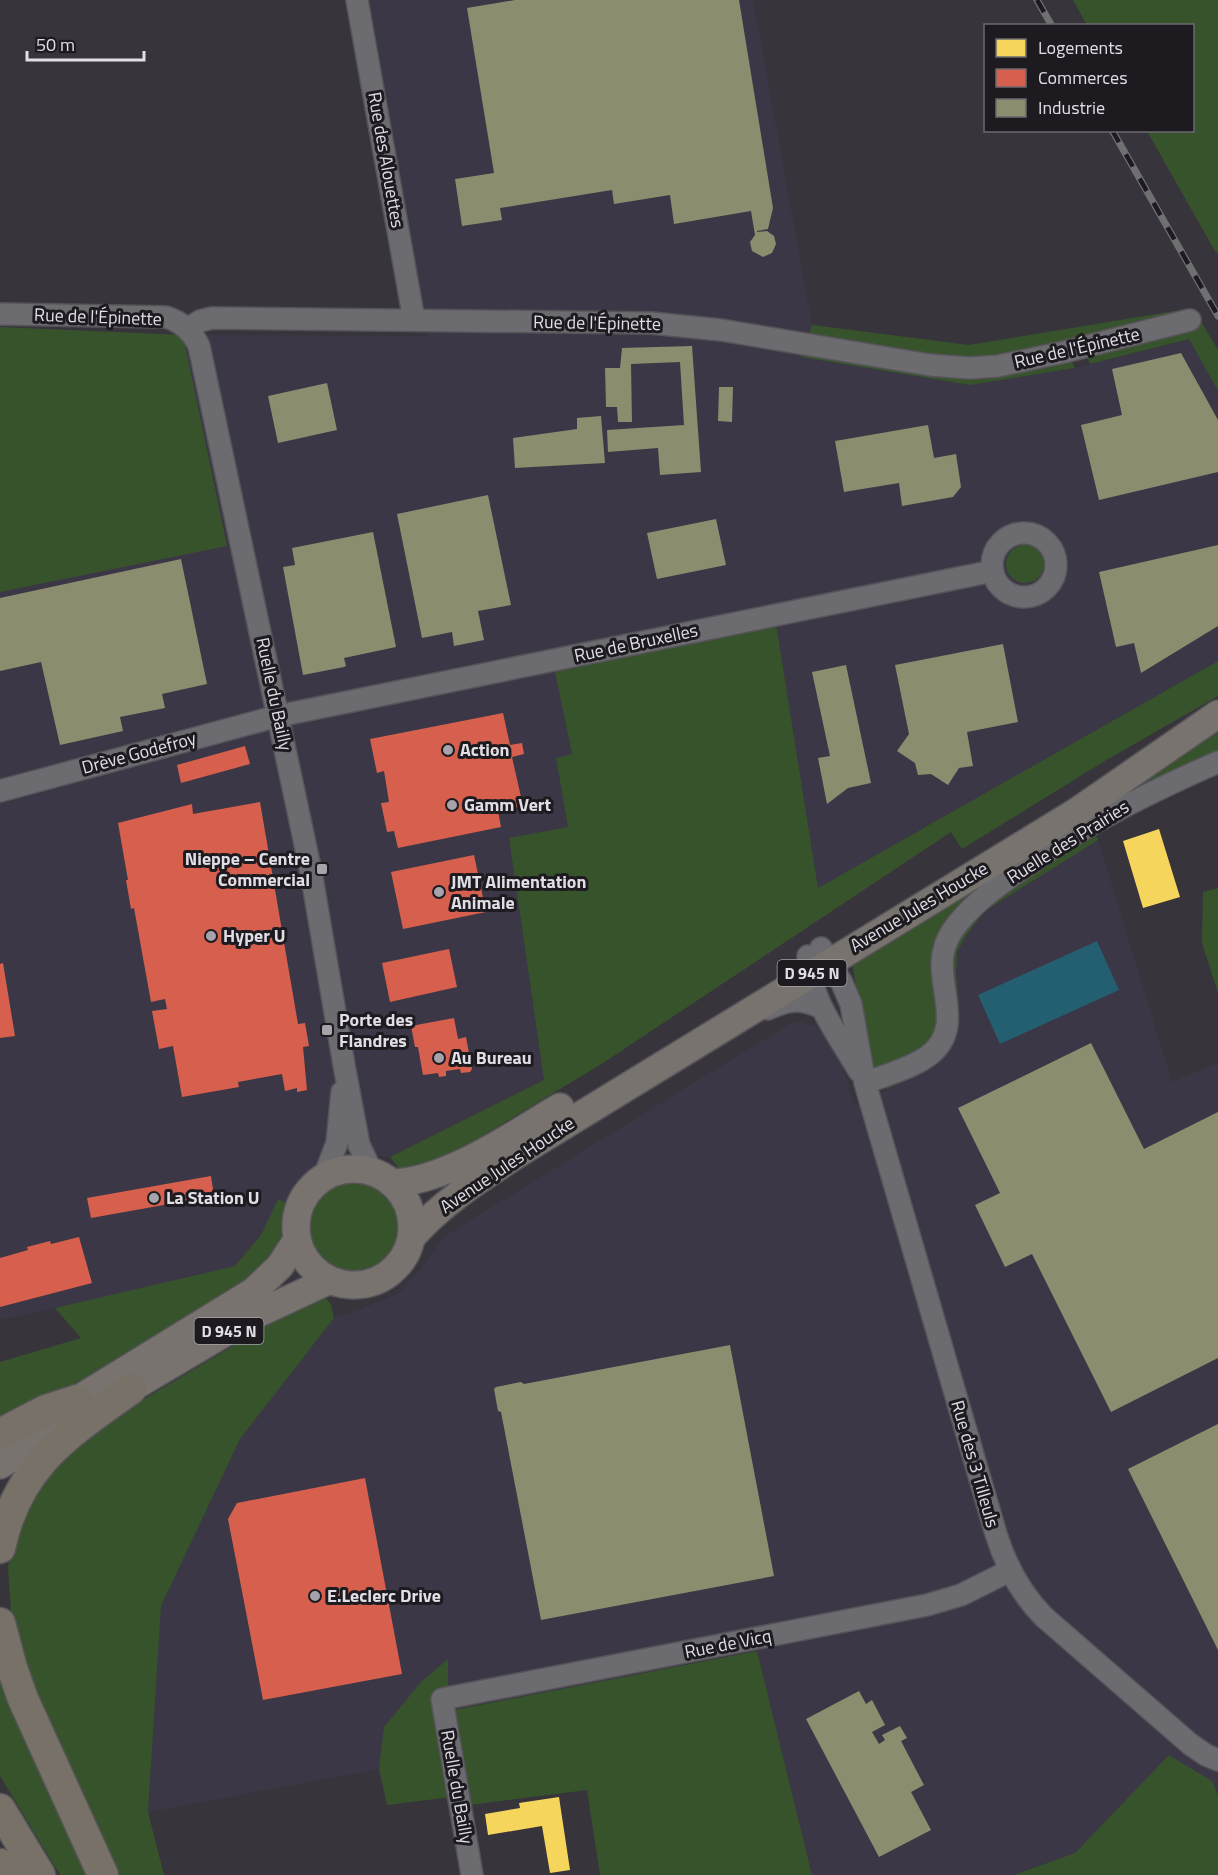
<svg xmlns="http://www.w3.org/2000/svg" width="1218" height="1875" viewBox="0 0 1218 1875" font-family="'Titillium Web',sans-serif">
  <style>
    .built { fill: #3c3746 }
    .green { fill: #37532c }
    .water { fill: #245e71 }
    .homes { fill: #f6d55c }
    .shops { fill: #d6604d }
    .industry { fill: #8c8c6e }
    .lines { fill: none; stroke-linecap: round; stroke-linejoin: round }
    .minor-casing { stroke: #565459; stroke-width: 24 }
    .major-casing { stroke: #565459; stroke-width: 30 }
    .highway-casing { stroke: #565459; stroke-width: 33 }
    .minor { stroke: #6c6b6f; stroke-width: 21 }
    .major { stroke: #78736e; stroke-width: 27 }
    .highway { stroke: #787168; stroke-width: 30 }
    .rail-casing { stroke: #706f72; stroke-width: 7 }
    .rail { stroke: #1d1b20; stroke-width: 4.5; stroke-dasharray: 14; stroke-linecap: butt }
    .poi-dot { fill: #a6a3aa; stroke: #1d1b20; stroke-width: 2 }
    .labels { text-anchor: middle; stroke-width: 6; stroke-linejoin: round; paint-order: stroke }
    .shield { fill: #1d1b20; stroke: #a6a4aa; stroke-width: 1.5 }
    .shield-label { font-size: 16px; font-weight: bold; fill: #e1dee5 }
    .street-label { font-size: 18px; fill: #e1dee5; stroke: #1d1b20 }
    .poi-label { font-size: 18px; font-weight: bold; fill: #e1dee5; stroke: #1d1b20; text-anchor: start }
  </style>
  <rect width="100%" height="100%" fill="#37353b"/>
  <path class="built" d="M370 0H753L812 325 802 357 1063 371 1189 339 1218 391V661L818 888 776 625 555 673 572 755 556 758 568 827 509 839 544 1080 390 1157 372 1155 364 1126 319 1165 303 1185 291 1205 278 1200 261 1235 235 1266 171 1282 0 1320V327L183 335 428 336Z
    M1098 840 1172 1082 1218 1063V1795L1212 1781 1169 1755 1075 1853 1014 1875H812L757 1651 454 1710 448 1682V1660L384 1727 379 1769 148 1812 161 1606 240 1439 334 1318 359 1310 399 1293 425 1264 445 1236 788 1025 799 1021 819 1028 842 1064 854 1106 940 1061 956 974 957 952 968 933 985 911Z"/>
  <path class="green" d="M1073 0H1218V252L1216 253 1147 131 1192 130V26L1087 25Z
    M1193 308 1218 350V391L1189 339 1090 364 1088 359 1092 354 967 363 808 337 812 325 969 345Z
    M0 327 183 335 227 546 0 592Z
    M804 348 936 370 1070 358 1075 368 970 385 801 357Z
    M1006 564a19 19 0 1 1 38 0a19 19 0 1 1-38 0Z
    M776 624 818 888 1218 661V696L1103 762 962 849 951 832 603 1063 429 1168 401 1171 390 1157 544 1080 509 838 568 827 556 758 572 754 555 672Z
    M1218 731V752L1090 818 1098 840 985 911 968 933 957 952 956 974 959 1008 956 1036 940 1061 887 1089 869 1063 852 962Z
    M1218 888V993L1202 943 1203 892Z
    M308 1227a46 46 0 1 1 92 0a46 46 0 1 1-92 0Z
    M278 1199 291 1205 284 1237 259 1272 200 1311 82 1380 0 1424V1362L81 1338 55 1308 235 1266 261 1235Z
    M321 1291 331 1305 334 1318 240 1439 161 1606 148 1812 164 1875H115L28 1677 19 1650 11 1611 8 1568 10 1554 42 1476 121 1413 228 1349 285 1308Z
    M757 1651 812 1875H600L587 1790 469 1805 467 1795 387 1805 379 1769 384 1727 421 1682 448 1659V1682L454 1710Z
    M0 1661 94 1875H60L0 1776Z
    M1169 1755 1212 1781 1218 1795V1875H1014L1075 1853Z"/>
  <path class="water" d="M1097 941 1119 990 1000 1044 978 995Z"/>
  <path class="homes" d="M1159 829 1180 897 1143 908 1123 841Z
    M559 1797 570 1870 550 1873 542 1826 488 1835 485 1814 520 1808 519 1803Z"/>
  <path class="shops" d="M503 713 510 745 522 743 524 754 512 757 523 806 498 811 501 827 398 848 394 831 387 832 381 803 389 802 384 771 377 773 370 739Z
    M245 746 250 764 181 783 177 765Z
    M260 802 298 1024 305 1023 309 1046 303 1047 307 1090 297 1092V1088L285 1091 282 1074 238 1082 239 1087 182 1097 173 1046 159 1049 152 1011 167 1009 165 999 151 1002 134 908 131 909 126 880H128L118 823 192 804 193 814Z
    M474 855 486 912 403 929 391 872Z
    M449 949 457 987 390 1002 382 963Z
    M3 963 15 1036 0 1038V964Z
    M454 1018 458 1039 466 1037 472 1069 470 1072 461 1073 460 1069 446 1071V1076L439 1077 438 1073 423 1075 418 1047H415L411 1026Z
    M211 1176 214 1196 91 1218 87 1198Z
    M79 1237 92 1283 0 1307V1258L28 1250 27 1247 50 1241 51 1244Z
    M365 1478 402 1674 263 1700 228 1519 237 1503Z"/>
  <path class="industry" d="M515 0H739L773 208 768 229 757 231V232L767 231 774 236 776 244 772 253 763 257 752 251 750 242 755 235 751 211 674 224 670 195 614 204 612 190 500 208 502 220 462 226 455 179 494 173 467 8Z
    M692 346 701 472 660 475 658 448 608 452 607 430 684 425 680 362 631 364 632 422H618L617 407H606L605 368H620L622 348Z
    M1181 353 1218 420V472L1099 500 1081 425 1122 415 1112 369Z
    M327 383 337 430 278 443 268 396Z
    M719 387H733L732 422 718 421Z
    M601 416 605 463 515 468 513 438 577 429V418Z
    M928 425 934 458 956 454 961 487 953 497 902 506 899 483 844 492 835 441Z
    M488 495 511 605 478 611 484 640 454 646 452 632 422 638 397 514Z
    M716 519 726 565 657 579 647 533Z
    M373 532 396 647 344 658 346 666 344 667 303 675 283 567 295 565 292 548Z
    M1218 545V626L1141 673 1134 643 1116 647 1099 572Z
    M181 559 207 684 162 694 165 708 120 717 123 731 60 745 41 662 0 671V598Z
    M1003 644 1018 722 967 732 973 766 959 768 948 785 931 774 918 775 915 763 897 751 909 734 895 665Z
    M846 665 871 783 848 788 827 804 818 758 830 756 812 672Z
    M1091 1043 1144 1149 1218 1112V1358L1111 1412 1032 1254 1005 1267 975 1205 1000 1193 958 1108Z
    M730 1345 774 1576 541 1620 501 1412 498 1411 494 1389 496 1387 521 1382 524 1384Z
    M1218 1424V1650L1128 1469Z
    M859 1691 866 1704 872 1700 885 1725 872 1732 879 1744 885 1740 882 1735 900 1726 907 1738 901 1741 924 1785 911 1792 931 1830 879 1857 806 1719Z"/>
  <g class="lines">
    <defs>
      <path id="minor" d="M357 0 414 320
        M0 314 166 317C182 322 192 331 199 346L311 872 344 1065 359 1145 372 1172
        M188 328 200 321 212 318 651 323 721 330 930 365 970 368 998 366 1064 352 1190 320
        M992 565a32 32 0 1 1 64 0a32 32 0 1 1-64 0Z
        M0 791 278 716 993 571
        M821 948 842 983 851 1004 865 1083 996 1534C1006 1566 1020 1593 1044 1617L1190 1744 1206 1755 1218 1760
        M808 956C809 999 839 1036 859 1071
        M768 1009C790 999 801 998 822 1008
        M865 1083C885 1075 910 1069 928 1056 965 1029 937 988 943 954 945 942 952 930 959 922 977 900 999 885 1022 869 1083 825 1150 792 1218 762
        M324 1177 337 1143 342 1092
        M472 1875 442 1699 927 1605 961 1595 1009 1571"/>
      <path id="major" d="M296 1227a58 58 0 1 1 116 0a58 58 0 1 1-116 0Z
        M392 1183C446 1182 514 1134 560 1107
        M411 1238C442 1202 484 1176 524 1150L1076 812 1218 714
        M113 1399 255 1315 330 1280
        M59 1411 254 1291 280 1266 297 1240
        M0 1465 74 1421"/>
      <path id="highway" d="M0 1434 46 1410 77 1400
        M0 1548C18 1464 67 1435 131 1389
        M0 1623 12 1668 23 1699 103 1875
        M0 1809 40 1875
        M0 1864 7 1875"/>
    </defs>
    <use href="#minor" class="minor-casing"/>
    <use href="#major" class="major-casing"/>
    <use href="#highway" class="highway-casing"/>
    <use href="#minor" class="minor"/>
    <use href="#major" class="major"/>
    <use href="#highway" class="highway"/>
    <defs>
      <path id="rail" d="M1037 0 1052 26
        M1112 130 1218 316"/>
    </defs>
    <use href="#rail" class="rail-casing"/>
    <use href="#rail" class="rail"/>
  </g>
  <g class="poi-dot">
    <circle cx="448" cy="750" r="6"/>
    <circle cx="452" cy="805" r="6"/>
    <rect x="316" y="863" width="12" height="12" rx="3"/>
    <circle cx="439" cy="892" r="6"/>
    <circle cx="211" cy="936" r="6"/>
    <rect x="321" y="1024" width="12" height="12" rx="3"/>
    <circle cx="439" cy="1058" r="6"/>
    <circle cx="154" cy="1198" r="6"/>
    <circle cx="315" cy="1596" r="6"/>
  </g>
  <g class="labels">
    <g class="shield">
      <rect x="777.5" y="960" width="69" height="26" rx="4.5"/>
      <rect x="194.5" y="1318" width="69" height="26" rx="4.5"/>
    </g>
    <g class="shield-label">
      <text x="812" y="979">D 945 N</text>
      <text x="229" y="1337">D 945 N</text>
    </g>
    <g class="street-label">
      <text transform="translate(386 160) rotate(80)" y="6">Rue des Alouettes</text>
      <text transform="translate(98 317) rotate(2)" y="6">Rue de l'Épinette</text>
      <text transform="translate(597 323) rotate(1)" y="6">Rue de l'Épinette</text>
      <text transform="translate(1077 348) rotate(-13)" y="6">Rue de l'Épinette</text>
      <text transform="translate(636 643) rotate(-12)" y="6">Rue de Bruxelles</text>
      <text transform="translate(274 694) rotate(78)" y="6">Ruelle du Bailly</text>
      <text transform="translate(139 753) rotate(-15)" y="6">Drève Godefroy</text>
      <text transform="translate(1068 842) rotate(-32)" y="6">Ruelle des Prairies</text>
      <text transform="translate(919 907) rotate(-31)" y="6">Avenue Jules Houcke</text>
      <text transform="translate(507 1165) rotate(-34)" y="6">Avenue Jules Houcke</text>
      <text transform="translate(975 1464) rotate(74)" y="6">Rue des 3 Tilleuls</text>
      <text transform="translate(728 1644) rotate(-11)" y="6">Rue de Vicq</text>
      <text transform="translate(457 1787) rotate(80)" y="6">Ruelle du Bailly</text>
    </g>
    <g class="poi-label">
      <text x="460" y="756">Action</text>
      <text x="464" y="811">Gamm Vert</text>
      <text x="310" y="865" text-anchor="end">Nieppe – Centre<tspan x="310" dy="21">Commercial</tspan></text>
      <text x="451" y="888">JMT Alimentation<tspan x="451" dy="21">Animale</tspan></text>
      <text x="223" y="942">Hyper U</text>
      <text x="339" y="1026">Porte des<tspan x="339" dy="21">Flandres</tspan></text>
      <text x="451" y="1064">Au Bureau</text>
      <text x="166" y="1204">La Station U</text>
      <text x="327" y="1602">E.Leclerc Drive</text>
    </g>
  </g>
  <rect x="984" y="24" width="210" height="108" fill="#1d1b20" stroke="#6b696f" stroke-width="1.5"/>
  <rect x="996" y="39" width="30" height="18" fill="#f6d55c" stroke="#6b696f" stroke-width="1.5"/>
  <text x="1038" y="54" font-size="18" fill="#e1dee5">Logements</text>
  <rect x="996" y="69" width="30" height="18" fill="#d6604d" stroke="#6b696f" stroke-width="1.5"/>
  <text x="1038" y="84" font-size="18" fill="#e1dee5">Commerces</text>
  <rect x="996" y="99" width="30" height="18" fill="#8c8c6e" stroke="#6b696f" stroke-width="1.5"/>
  <text x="1038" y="114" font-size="18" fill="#e1dee5">Industrie</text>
  <path d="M27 51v9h117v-9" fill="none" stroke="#e1dee5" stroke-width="3"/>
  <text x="36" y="51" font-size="18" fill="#e1dee5" stroke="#1d1b20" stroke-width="4.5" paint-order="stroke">50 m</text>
</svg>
